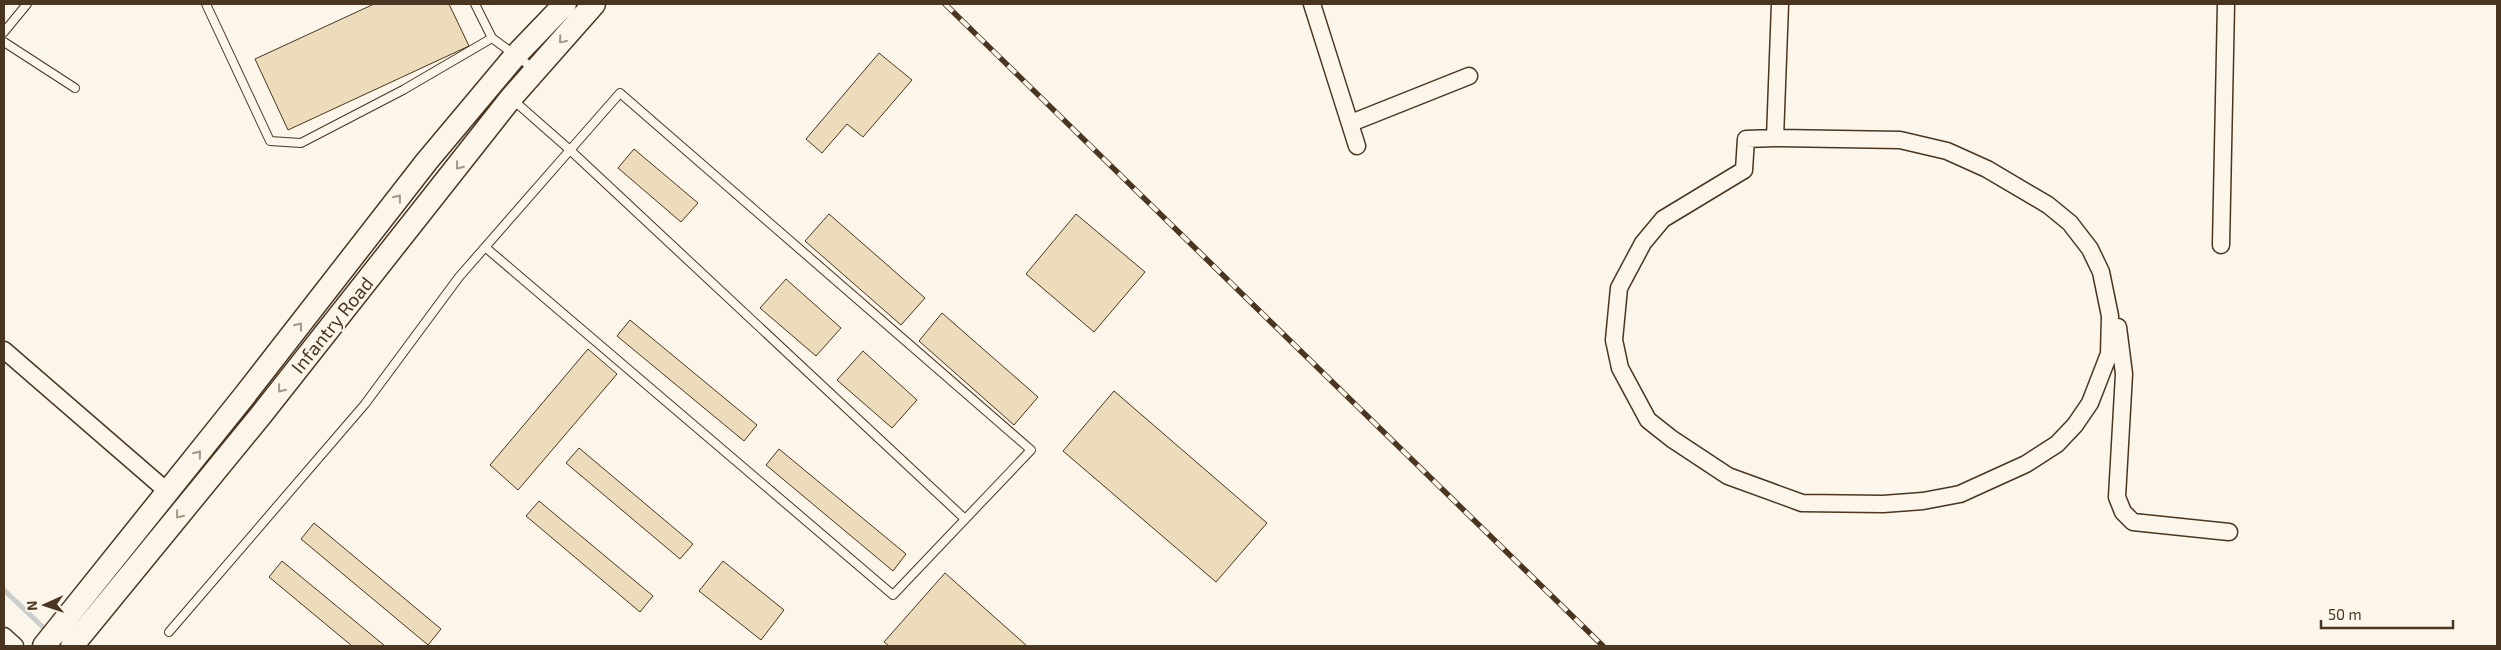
<svg xmlns="http://www.w3.org/2000/svg" width="2501" height="650" viewBox="0 0 2501 650" font-family="'Exo 2',sans-serif">
  <style>
    .lines { fill: none; stroke-linecap: round; stroke-linejoin: round }
    .stream { stroke: #c9cecd; stroke-width: 5 }
    .building { fill: #ecdcbc; stroke: #4a3520 }
    .service-casing { stroke: #4a3520; stroke-width: 10 }
    .minor-casing { stroke: #4a3520; stroke-width: 19 }
    .secondary-casing { stroke: #4a3520; stroke-width: 25 }
    .service { stroke: #fbf6e9; stroke-width: 8 }
    .minor { stroke: #fbf6e9; stroke-width: 16 }
    .secondary { stroke: #fbf6e9; stroke-width: 22 }
    .rail-casing { stroke: #4a3520; stroke-width: 5.5 }
    .rail { stroke: #fbf6e9; stroke-width: 4; stroke-dasharray: 11; stroke-linecap: butt }
    .oneway { stroke: #a29684 }
    .labels { text-anchor: middle; stroke-width: 4; stroke-linejoin: round; paint-order: stroke }
    .street-label { font-size: 19px; fill: #4a3520; stroke: #fbf6e9 }
  </style>
  <rect width="100%" height="100%" fill="#fbf6e9"/>
  <g class="lines">
    <path class="stream" d="M4 590 48 632"/>
  </g>
  <path class="building" d="M374 4H449L469 46 288 130 255 59Z
    M879 53 912 80 863 137 847 124 822 153 806 139Z
    M634 149 698 203 681 222 618 168Z
    M829 214 925 298 901 325 805 241Z
    M1076 214 1145 272 1094 332 1026 274Z
    M786 279 841 328 816 356 760 308Z
    M942 313 1038 397 1014 425 919 341Z
    M630 320 757 425 744 441 617 336Z
    M588 349 617 374 518 490 490 465Z
    M863 351 917 400 892 428 837 380Z
    M1114 391 1267 523 1216 582 1063 451Z
    M579 448 693 544 680 559 566 463Z
    M779 449 906 554 893 571 766 465Z
    M539 501 653 596 640 612 526 516Z
    M314 523 441 629 428 645 301 539Z
    M282 561 385 646H352L269 577Z
    M723 561 784 610 761 640 699 591Z
    M945 573 1027 646H889L884 642Z"/>
  <g class="lines">
    <defs>
      <path id="service" d="M206 4 270 141 301 143 403 90 492 38
        M475 4 492 38 534 69
        M4 32 27 4
        M4 42 75 88
        M485 247 893 595 1031 450 620 93 570 150 965 519
        M169 632 365 404 459 277 570 150 512 99"/>
      <path id="minor" d="M1312 4 1357 146
        M1351 123 1469 76
        M1775 138 1900 140 1947 151 1987 169 2048 205 2070 223 2090 249 2101 272 2110 316 2109 354 2090 403 2075 425 2057 444 2026 464 1960 494 1923 501 1883 504 1802 503 1728 476 1672 439 1648 420 1620 368 1614 340 1619 288 1643 243 1663 219 1744 170 1746 139Z
        M1775 138 1780 4
        M2221 245 2226 4
        M2118 327 2124 374 2117 497 2123 512 2133 522 2229 532
        M4 350 168 492
        M4 636 15 646"/>
      <path id="secondary" d="M44 646 245 395 427 161 515 56 565 4
        M72 646 261 415 511 98 594 4"/>
    </defs>
    <use href="#service" class="service-casing"/>
    <use href="#minor" class="minor-casing"/>
    <use href="#secondary" class="secondary-casing"/>
    <use href="#service" class="service"/>
    <use href="#minor" class="minor"/>
    <use href="#secondary" class="secondary"/>
    <defs>
      <path id="rail" d="M945 4 1603 646"/>
    </defs>
    <use href="#rail" class="rail-casing"/>
    <use href="#rail" class="rail"/>
  </g>
  <defs><path id="oneway-chevron" d="M-2-3.5L2.5 0L-2 3.5" fill="none" stroke-width="1.6" stroke-linecap="round" stroke-linejoin="round" transform="scale(1.25)"/></defs>
  <g class="oneway">
    <use href="#oneway-chevron" transform="translate(562 40) rotate(131)"/>
    <use href="#oneway-chevron" transform="translate(459 166) rotate(128)"/>
    <use href="#oneway-chevron" transform="translate(398 198) rotate(-52)"/>
    <use href="#oneway-chevron" transform="translate(299 326) rotate(-52)"/>
    <use href="#oneway-chevron" transform="translate(281 389) rotate(129)"/>
    <use href="#oneway-chevron" transform="translate(198 454) rotate(-51)"/>
    <use href="#oneway-chevron" transform="translate(179 515) rotate(129)"/>
  </g>
  <g class="labels">
    <g class="street-label">
      <text transform="translate(332 325) rotate(-51)" y="7">Infantry Road</text>
    </g>
  </g>
  <rect width="2501" height="650" fill="none" stroke="#4a3520" stroke-width="10"/>
  <g transform="translate(45 605) rotate(267)" stroke="#fbf6e9" stroke-width="4" paint-order="stroke">
  <path d="M0-4L9 19L0 12L-9 19Z" fill="#4a3520"/>
  <text y="-8" font-size="14" font-weight="bold" text-anchor="middle" fill="#4a3520">N</text>
  </g>
  <path d="M2321 620v8h132v-8" fill="none" stroke="#4a3520" stroke-width="2.5"/>
  <text x="2328" y="620" font-size="15" fill="#4a3520" stroke="#fbf6e9" stroke-width="4" paint-order="stroke">50 m</text>
</svg>
